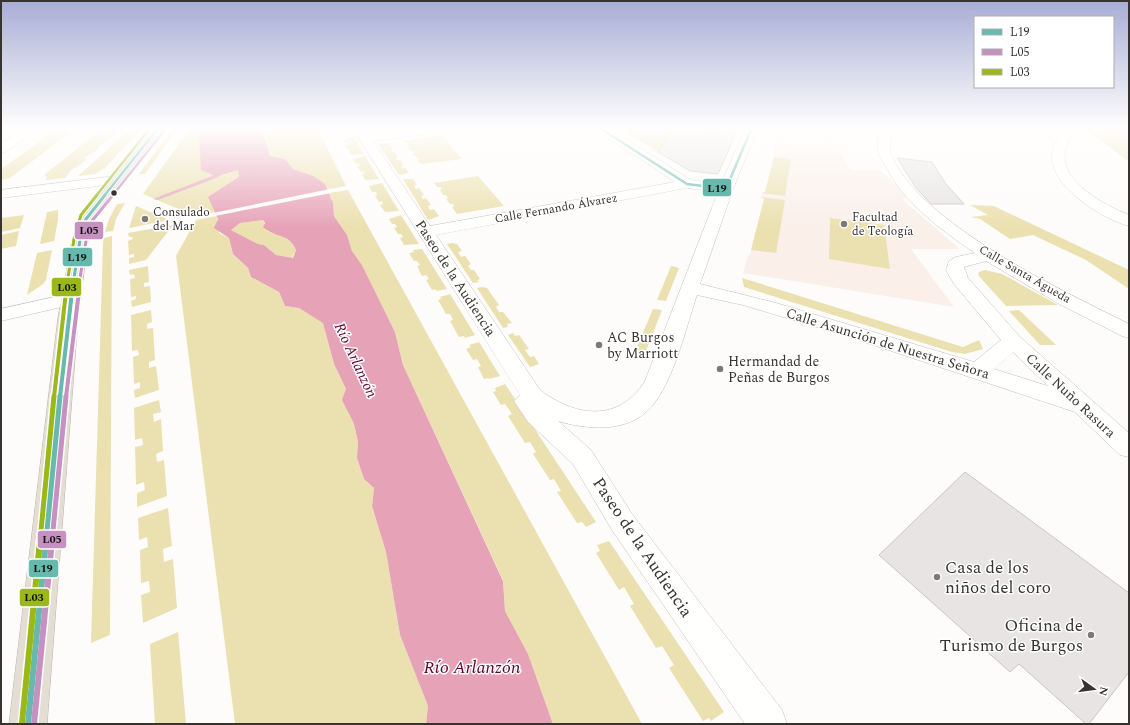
<svg xmlns="http://www.w3.org/2000/svg" width="1130" height="725" viewBox="0 0 1130 725" font-family="Spectral,serif">
  <style>
    .built { fill: #faefe9 }
    .green { fill: #ebe0af }
    .water { fill: #e6a3b8; fill-rule: evenodd }
    .pier { fill: #fefcfa }
    .lines { fill: none; stroke-linecap: round; stroke-linejoin: round }
    .stream { fill: #e6a3b8; fill-rule: evenodd }
    .building { fill: #e7e4e3; stroke: #c9c6c5 }
    .minor-casing { stroke: #c3c0bf; stroke-width: 1 }
    .highway-casing { stroke: #bcb3a8; stroke-width: 1 }
    .minor { fill: #fffffe; fill-rule: evenodd }
    .highway { fill: #e4ddd3; fill-rule: evenodd }
    .bus-1-far4-casing { stroke: #fff; stroke-width: 4 }
    .bus-1-far3-casing { stroke: #fff; stroke-width: 5 }
    .bus-1-far2-casing { stroke: #fff; stroke-width: 7 }
    .bus-1-far1-casing { stroke: #fff; stroke-width: 8 }
    .bus-1-casing { stroke: #fff; stroke-width: 9 }
    .bus-2-far4-casing { stroke: #fff; stroke-width: 4 }
    .bus-2-far3-casing { stroke: #fff; stroke-width: 5 }
    .bus-2-far2-casing { stroke: #fff; stroke-width: 7 }
    .bus-2-far1-casing { stroke: #fff; stroke-width: 8 }
    .bus-2-casing { stroke: #fff; stroke-width: 9 }
    .bus-3-far4-casing { stroke: #fff; stroke-width: 4 }
    .bus-3-far3-casing { stroke: #fff; stroke-width: 5 }
    .bus-3-far2-casing { stroke: #fff; stroke-width: 7 }
    .bus-3-far1-casing { stroke: #fff; stroke-width: 8 }
    .bus-3-casing { stroke: #fff; stroke-width: 9 }
    .bus-1-far4 { stroke: #66b9ac; stroke-width: 2.5 }
    .bus-1-far3 { stroke: #66b9ac; stroke-width: 3 }
    .bus-1-far2 { stroke: #66b9ac; stroke-width: 4 }
    .bus-1-far1 { stroke: #66b9ac; stroke-width: 5 }
    .bus-1 { stroke: #66b9ac; stroke-width: 6 }
    .bus-2-far4 { stroke: #c691c1; stroke-width: 2.5 }
    .bus-2-far3 { stroke: #c691c1; stroke-width: 3 }
    .bus-2-far2 { stroke: #c691c1; stroke-width: 4 }
    .bus-2-far1 { stroke: #c691c1; stroke-width: 5 }
    .bus-2 { stroke: #c691c1; stroke-width: 6 }
    .bus-3-far4 { stroke: #9ab818; stroke-width: 2.5 }
    .bus-3-far3 { stroke: #9ab818; stroke-width: 3 }
    .bus-3-far2 { stroke: #9ab818; stroke-width: 4 }
    .bus-3-far1 { stroke: #9ab818; stroke-width: 5 }
    .bus-3 { stroke: #9ab818; stroke-width: 6 }
    .bus-dot { fill: #373331; stroke: #fff; stroke-width: 1.5 }
    .poi-dot { fill: #7d7977; stroke: #fff; stroke-width: 1.5 }
    .labels { text-anchor: middle; stroke-width: 3; stroke-linejoin: round; paint-order: stroke }
    .far-street-label { font-size: 12px; fill: #373331; stroke: #fff }
    .far-poi-label { font-size: 12px; fill: #373331; stroke: #fff; text-anchor: start }
    .street-label { font-size: 14px; fill: #373331; stroke: #fff }
    .poi-label { font-size: 14px; fill: #373331; stroke: #fff; text-anchor: start }
    .water-label { font-size: 15px; font-style: italic; fill: #5c052e; stroke: #fff }
    .near-street-label { font-size: 17px; fill: #373331; stroke: #fff }
    .near-poi-label { font-size: 17px; fill: #373331; stroke: #fff; text-anchor: start }
    .near-water-label { font-size: 18px; font-style: italic; fill: #5c052e; stroke: #fff }
    .line-badge { stroke: #fff; stroke-width: 1.5 }
    .pale-badge-label { font-size: 11px; text-anchor: middle; font-weight: bold; fill: #111 }
  </style>
  <rect width="100%" height="100%" fill="#fefcfa"/>
  <path class="built" d="M776 143 839 149 850 170 881 171 911 198 902 199 960 249H911L954 307 743 273 748 255H750L764 199 760 198 762 192H765Z"/>
  <path class="green" d="M133 127H143L105 168 95 174 78 176Z
    M174 127H179L145 174H139Z
    M191 127H317L346 186 195 216 143 194Z
    M617 127 645 128 646 127H739L736 134 676 127 658 152Z
    M1088 127H1121L1129 132V162L1090 132 1086 131Z
    M121 130 110 137H112L98 147H100C95 152 88 155 84 159H87L75 168 72 169 65 178 45 180 47 177 44 175 99 131Z
    M71 132 10 178 1 180V169L52 133Z
    M441 135 462 159 421 164 417 160 420 159 412 154 415 153 413 151H411L407 147H410L403 141Z
    M354 137 364 154 351 155 349 151 351 150 347 149 345 145H348L347 143H344L343 140Z
    M389 143 393 149 391 150 392 152H395L398 157 396 158 397 160H400L404 165 401 166 403 168H406L409 173 399 175 378 144Z
    M365 156 379 179 365 180 362 174H365L363 171 361 172 357 166H360L359 163 356 164 353 159Z
    M774 157 791 159 785 196 762 193 765 192Z
    M478 176 504 206 457 214 452 207H454L453 204H450L446 199 448 198 446 195H443L440 190 442 189 440 187H437L434 183Z
    M403 179H413L417 185 414 186 416 189 419 188 424 195 421 196 423 199 426 198 431 205 428 206 430 210 434 209 439 216 428 220Z
    M382 183 399 211 385 212 380 205 383 204 382 201 379 202 375 196 377 195 376 192H372L369 186Z
    M348 190 642 724H553L528 654 505 611 503 580 403 365 395 332 362 265 352 251 347 235 334 216 333 203 329 193Z
    M761 197 785 200 776 253 751 250 764 199Z
    M125 203 116 219 113 231 105 232 109 219 117 204Z
    M970 205 994 206 1129 270V289L1086 260 1033 235 1010 239 980 219 971 217 988 215Z
    M136 206 169 220 129 228Z
    M58 210V220L54 241 40 244 47 212Z
    M24 215 20 228 1 232V218Z
    M401 215 419 244 404 245 400 238 403 237 401 234H398L394 228 397 227 395 224H392L389 219Z
    M217 216 219 233 229 238 233 254 248 268 251 277 279 292 285 306 299 308 323 322 334 364 346 389 347 410 354 424 358 442 357 458 364 479 374 488 372 506 386 552 400 635 428 706 426 724H235L176 256 196 220Z
    M830 218 884 225 890 269 829 259Z
    M263 220 267 231C280 235 291 238 296 250L292 258 276 255 264 245 258 244 231 230 240 223Z
    M173 225 146 260 129 264V258L134 257V254L129 255 128 241 133 239 132 237H129L128 233Z
    M19 231 16 246 1 249V235Z
    M112 236 110 635 91 643 103 243 104 238Z
    M452 243 457 244 462 251 458 252 461 257 465 256 471 264 468 266 471 270H474L480 279 477 280 479 282 473 283 447 244Z
    M422 249 447 289 437 291 435 289 432 290 426 280 429 279 426 275 422 276 417 266 420 265 417 261H414L409 253 414 252 413 250Z
    M52 250 46 280 43 284 27 295 37 253Z
    M148 266 149 282 144 283V287L150 286 151 302 132 307 131 301 136 299V296L131 297 130 279 135 278 134 274 130 275 129 270Z
    M671 266 679 268 666 301 657 300Z
    M985 270 1002 274 1058 305 1006 306 978 275 979 272Z
    M742 278 963 347 979 340 983 349 965 354 952 352 744 287Z
    M482 287 487 288 499 305 496 307 499 312H503L512 323 507 324 508 327 503 328 477 288Z
    M450 294 475 335 465 338 464 336 459 337 450 321 453 320 450 314H446L438 300 441 299 440 297Z
    M653 309 662 310 644 356 634 354Z
    M151 310 152 322 147 324V329L153 328 155 360 149 362V368L156 366 159 390 135 398 134 390 140 388V382L134 384 133 357 139 355 138 350 132 351 131 315Z
    M1019 310 1056 345H1040L1009 311Z
    M513 333 515 336 519 335 529 349 525 350 530 357 534 356 539 364 530 367 508 335Z
    M479 342 500 376 489 379 488 378 484 379 478 367 481 366 477 359 473 360 466 349 471 347 469 345Z
    M505 384 596 522 586 527 582 522 577 523 557 492 561 491 554 479 550 480 533 454 536 452 530 442 525 443 508 416 512 414 505 404 501 405 493 392 496 391 495 388Z
    M159 400 161 412 153 414 154 422 161 419 163 451 156 454 157 462 164 460 167 496 137 507V493L145 490 144 482 136 485 135 447 143 445 142 438 135 440 134 408Z
    M168 508 172 546 163 549 164 562 173 559 177 608 143 623 141 595 150 592 149 581 141 583 140 550 148 547 147 537 139 540 138 518Z
    M609 541 724 712 711 721 709 718 703 721 669 668 674 665 662 646 656 648 630 606 634 604 624 587 619 590 596 553 600 551 597 545Z
    M178 632 186 724H155L150 644Z"/>
  <path class="water" d="M201 127H255L263 134 270 156 285 159 293 169 313 176 325 184 333 203 334 216 347 235 352 251 362 265 395 332 403 365 503 581 505 611 528 654 553 724H426L428 706 400 635 386 552 372 506 374 488 364 479 357 458 358 442 354 424 342 400 346 389 334 364 323 323 299 308 285 306 279 292 251 277 248 268 233 254 229 238 214 228 218 219 208 197 239 177 238 170 214 177 211 174 201 170 199 135ZM263 220 265 223 263 227C275 238 289 233 296 250L293 258 276 255 264 245 258 244 231 230 240 223Z"/>
  <path class="pier" d="M330 189 331 193 215 216 213 213Z"/>
  <g class="lines">
    <path class="stream" d="M222 170 227 171 216 178 158 200 153 199 212 176Z"/>
  </g>
  <path class="building" d="M676 127 736 134 718 174 690 171 658 152Z
    M897 158 932 162 946 184 964 204H931L916 188Z
    M965 472 1129 593V672L1089 724H1086L1019 664 1010 672 879 555Z"/>
  <g class="lines">
    <defs>
      <path id="minor" d="M27 127H41L5 152 1 153V144Z
        M352 127H364L369 135 431 127H462L456 130 373 141 430 226 675 182 592 127H606L691 180 721 184 746 127H758L733 189 700 284 776 303 974 362 1001 340 954 284 946 270 949 261 956 257 975 253C940 229 904 203 885 165 882 161 879 156 878 151 877 143 879 135 881 127H893C891 135 888 145 891 154 917 222 1065 292 1129 324V338L1122 336 1061 305 986 261 964 267 968 278 1020 337 1129 433V457L1120 455 1075 412 840 334 743 305 697 295C686 327 672 390 646 412 623 433 585 429 558 421L591 450 632 514 782 710 787 724H745L612 530 573 464 528 422 514 401 520 395ZM687 188 718 192 645 381C619 423 575 417 540 390L436 235ZM1013 352 1048 386 994 369Z
        M821 127H833L829 136H821L819 134Z
        M1065 127H1077C1072 135 1066 143 1065 152 1060 183 1107 206 1129 215V226C1103 219 1052 188 1052 157 1051 146 1059 136 1065 127Z
        M116 176 121 177 123 180 121 183 1 198V190Z
        M72 293 79 295 82 299 79 303 1 321V309Z"/>
      <path id="highway" d="M153 127H165L94 219 88 240 78 318 47 724H9L58 318 72 240 81 216Z"/>
    </defs>
    <use href="#minor" class="minor-casing"/>
    <use href="#highway" class="highway-casing"/>
    <use href="#minor" class="minor"/>
    <use href="#highway" class="highway"/>
    <defs>
      <path id="bus-1-far4" d="M598 127 687 184 726 189 752 127
        M104 196 159 127"/>
      <path id="bus-1-far3" d="M73 284 80 240 86 219 105 195"/>
      <path id="bus-1-far2" d="M60 397 73 283"/>
      <path id="bus-1-far1" d="M46 541 60 396"/>
      <path id="bus-1" d="M28 724 46 540"/>
      <path id="bus-2-far4" d="M112 196 164 131"/>
      <path id="bus-2-far3" d="M79 284 86 241 91 222 113 195"/>
      <path id="bus-2-far2" d="M66 397 80 283"/>
      <path id="bus-2-far1" d="M52 541 66 396"/>
      <path id="bus-2" d="M34 724 52 540"/>
      <path id="bus-3-far4" d="M96 196 151 127"/>
      <path id="bus-3-far3" d="M67 284 74 239 81 215 97 195"/>
      <path id="bus-3-far2" d="M54 397 67 283"/>
      <path id="bus-3-far1" d="M40 541 54 396"/>
      <path id="bus-3" d="M22 723 40 540"/>
    </defs>
    <use href="#bus-1-far4" class="bus-1-far4-casing"/>
    <use href="#bus-1-far3" class="bus-1-far3-casing"/>
    <use href="#bus-1-far2" class="bus-1-far2-casing"/>
    <use href="#bus-1-far1" class="bus-1-far1-casing"/>
    <use href="#bus-1" class="bus-1-casing"/>
    <use href="#bus-2-far4" class="bus-2-far4-casing"/>
    <use href="#bus-2-far3" class="bus-2-far3-casing"/>
    <use href="#bus-2-far2" class="bus-2-far2-casing"/>
    <use href="#bus-2-far1" class="bus-2-far1-casing"/>
    <use href="#bus-2" class="bus-2-casing"/>
    <use href="#bus-3-far4" class="bus-3-far4-casing"/>
    <use href="#bus-3-far3" class="bus-3-far3-casing"/>
    <use href="#bus-3-far2" class="bus-3-far2-casing"/>
    <use href="#bus-3-far1" class="bus-3-far1-casing"/>
    <use href="#bus-3" class="bus-3-casing"/>
    <use href="#bus-1-far4" class="bus-1-far4"/>
    <use href="#bus-1-far3" class="bus-1-far3"/>
    <use href="#bus-1-far2" class="bus-1-far2"/>
    <use href="#bus-1-far1" class="bus-1-far1"/>
    <use href="#bus-1" class="bus-1"/>
    <use href="#bus-2-far4" class="bus-2-far4"/>
    <use href="#bus-2-far3" class="bus-2-far3"/>
    <use href="#bus-2-far2" class="bus-2-far2"/>
    <use href="#bus-2-far1" class="bus-2-far1"/>
    <use href="#bus-2" class="bus-2"/>
    <use href="#bus-3-far4" class="bus-3-far4"/>
    <use href="#bus-3-far3" class="bus-3-far3"/>
    <use href="#bus-3-far2" class="bus-3-far2"/>
    <use href="#bus-3-far1" class="bus-3-far1"/>
    <use href="#bus-3" class="bus-3"/>
  </g>
  <linearGradient id="sky" x2="0" y2="1"><stop stop-color="#a7add5"/><stop offset="0.56" stop-color="#fffefd"/><stop offset="1" stop-color="#fffefd" stop-opacity="0"/></linearGradient>
  <rect width="1130" height="228" fill="url(#sky)"/>
  <circle class="bus-dot" cx="114" cy="193" r="3.5"/>
  <g class="poi-dot">
    <circle cx="145" cy="219" r="4"/>
    <circle cx="844" cy="224" r="4"/>
    <circle cx="599" cy="345" r="4"/>
    <circle cx="720" cy="369" r="4"/>
    <circle cx="937" cy="577" r="4"/>
    <circle cx="1091" cy="635" r="4"/>
  </g>
  <g class="labels">
    <g class="far-street-label">
      <text transform="translate(556 208) rotate(-10)" y="4">Calle Fernando Álvarez</text>
      <text transform="translate(1025 274) rotate(30)" y="4">Calle Santa Águeda</text>
    </g>
    <g class="far-poi-label">
      <text x="153" y="216">Consulado<tspan x="153" dy="14">del Mar</tspan></text>
      <text x="852" y="221">Facultad<tspan x="852" dy="14">de Teología</tspan></text>
    </g>
    <g class="street-label">
      <text transform="translate(456 278) rotate(57)" y="5">Paseo de la Audiencia</text>
      <text transform="translate(888 343) rotate(17)" y="5">Calle Asunción de Nuestra Señora</text>
      <text transform="translate(1071 395) rotate(43)" y="5">Calle Nuño Rasura</text>
    </g>
    <g class="poi-label">
      <text x="607" y="342">AC Burgos<tspan x="607" dy="16">by Marriott</tspan></text>
      <text x="728" y="366">Hermandad de<tspan x="728" dy="16">Peñas de Burgos</tspan></text>
    </g>
    <g class="water-label">
      <text transform="translate(356 360) rotate(65)" y="5">Río Arlanzón</text>
    </g>
    <g class="near-street-label">
      <text transform="translate(643 547) rotate(56)" y="6">Paseo de la Audiencia</text>
    </g>
    <g class="near-poi-label">
      <text x="945" y="573">Casa de los<tspan x="945" dy="20">niños del coro</tspan></text>
      <text x="1083" y="631" text-anchor="end">Oficina de<tspan x="1083" dy="20">Turismo de Burgos</tspan></text>
    </g>
    <g class="near-water-label">
      <text x="472" y="673">Río Arlanzón</text>
    </g>
  </g>
  <g class="line-badge">
    <rect x="702" y="178" width="30" height="19" rx="4" fill="#66b9ac"/>
    <rect x="74" y="221" width="30" height="19" rx="4" fill="#c691c1"/>
    <rect x="62" y="247" width="31" height="20" rx="4" fill="#66b9ac"/>
    <rect x="51" y="277" width="31" height="20" rx="4" fill="#9ab818"/>
    <rect x="37" y="530" width="30" height="19" rx="4" fill="#c691c1"/>
    <rect x="28" y="559" width="31" height="19" rx="4" fill="#66b9ac"/>
    <rect x="19" y="588" width="31" height="19" rx="4" fill="#9ab818"/>
  </g>
  <g class="pale-badge-label">
    <text x="717" y="192">L19</text>
    <text x="89" y="234">L05</text>
    <text x="77" y="261">L19</text>
    <text x="67" y="291">L03</text>
    <text x="52" y="543">L05</text>
    <text x="43" y="572">L19</text>
    <text x="34" y="601">L03</text>
  </g>
  <rect width="1130" height="725" fill="none" stroke="#373331" stroke-width="4"/>
  <rect x="974" y="16" width="140" height="72" fill="#ffffff" stroke="#afadad"/>
  <rect x="982" y="29" width="20" height="6" fill="#66b9ac" stroke="#afadad"/>
  <text x="1010" y="36" font-size="12" fill="#373331">L19</text>
  <rect x="982" y="49" width="20" height="6" fill="#c691c1" stroke="#afadad"/>
  <text x="1010" y="56" font-size="12" fill="#373331">L05</text>
  <rect x="982" y="69" width="20" height="6" fill="#9ab818" stroke="#afadad"/>
  <text x="1010" y="76" font-size="12" fill="#373331">L03</text>
  <g transform="translate(1094 689) rotate(104)" stroke="#ffffff" stroke-width="3" paint-order="stroke">
  <path d="M0-3L7 15L0 10L-7 15Z" fill="#373331"/>
  <text y="-6" font-size="11" font-weight="bold" text-anchor="middle" fill="#373331">N</text>
  </g>
</svg>
